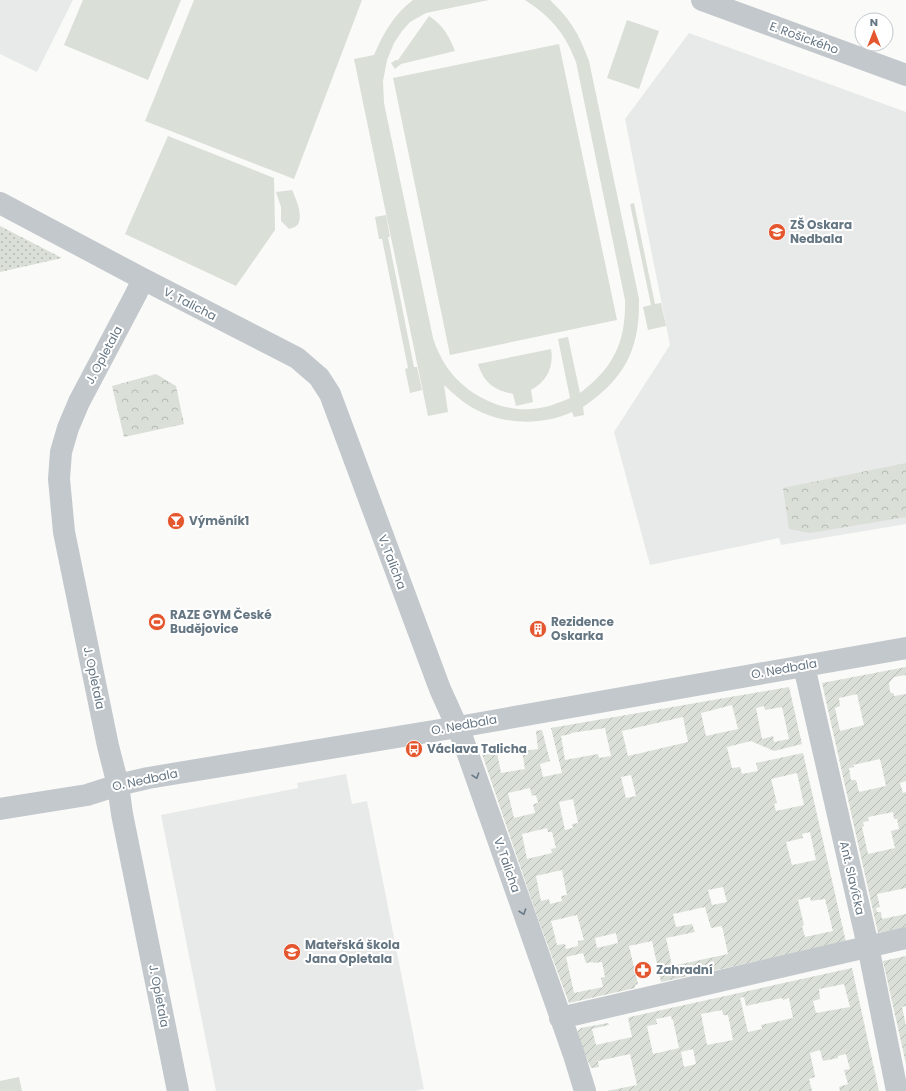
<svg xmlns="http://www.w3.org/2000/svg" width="906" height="1091" viewBox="0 0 906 1091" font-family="Poppins,sans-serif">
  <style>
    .built { fill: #e8e9e9 }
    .grass { fill: url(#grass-dots) }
    .park { fill: url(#park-crowns) }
    .garden { fill: url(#garden-furrows); fill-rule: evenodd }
    .pitch { fill: #dadfd7 }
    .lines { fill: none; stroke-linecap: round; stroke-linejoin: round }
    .minor { stroke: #c3c8cc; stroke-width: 22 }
    .oneway { stroke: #6a7a87 }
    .labels { text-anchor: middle; stroke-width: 4; stroke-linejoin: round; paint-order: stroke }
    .street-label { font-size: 12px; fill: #657683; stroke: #fff }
    .poi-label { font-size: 12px; font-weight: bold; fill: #657683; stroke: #fff; text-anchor: start }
  </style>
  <defs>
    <pattern id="grass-dots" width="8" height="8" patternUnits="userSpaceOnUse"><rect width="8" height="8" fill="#dadfd7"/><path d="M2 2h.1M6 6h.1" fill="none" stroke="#b4b9b4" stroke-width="1.8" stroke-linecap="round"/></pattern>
    <pattern id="park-crowns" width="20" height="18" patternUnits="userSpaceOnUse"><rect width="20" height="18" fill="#dadfd7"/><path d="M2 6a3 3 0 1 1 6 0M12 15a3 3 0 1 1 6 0" fill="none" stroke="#b4b9b4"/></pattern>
    <pattern id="garden-furrows" width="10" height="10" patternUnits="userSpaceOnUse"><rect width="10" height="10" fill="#dadfd7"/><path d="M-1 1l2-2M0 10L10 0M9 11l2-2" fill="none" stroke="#b4b9b4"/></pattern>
  </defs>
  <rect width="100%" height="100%" fill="#fafaf8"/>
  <path class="built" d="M0 0H73L37 72 0 54Z
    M689 33 906 112V524L781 545 779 538 650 565 614 432 670 345 625 119Z
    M346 774 352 804 367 801 424 1089 415 1091H216L161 815 298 788 297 783Z"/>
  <path class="grass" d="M0 226 62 258 0 272Z"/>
  <path class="park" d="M156 374 176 386 184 424 124 437 112 386Z
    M906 463V517L810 533 789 529 783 488Z"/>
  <path class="garden" d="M906 667V675L894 677 889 683 890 692 894 694V696L906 694V781L900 783 903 793 906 792V888L877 894 880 907 876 908 877 912H881L882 919 906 914V927L878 933 822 683ZM857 694 864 725 840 731 835 708 840 706 839 698ZM880 759 886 786 859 792 856 780H851L849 768 854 767 853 765ZM893 812 894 819H897L899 829 891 831 895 848 868 854 862 827 864 826 863 822 869 821 868 817Z
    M789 687 802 744 774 751 751 741 727 747 732 768 740 767 742 774 758 771 756 763 803 753 846 942 661 982 652 941 629 946 638 984 635 985V988L569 1003 537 916 482 754 497 752 501 773 525 769 522 751 538 749 536 731 542 730 550 761 540 764 543 777 562 773 551 728ZM732 705 738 729 706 736 701 713ZM764 706 765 710 782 707 789 739 774 742 773 736 762 739 756 708ZM683 717 688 742 628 756 622 731ZM605 728 611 756 599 758 598 754 565 760 561 736 571 734V733ZM797 773 804 805 776 811 774 804 777 803 771 779ZM631 775 636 796 626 798 621 777ZM530 788 532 796 536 795 538 803 533 804 535 813 514 818 508 793ZM573 799 578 823 572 824 573 828 565 830 559 802ZM547 828 548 832H552L556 848 551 849 552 853 527 859 522 834ZM810 832 816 860 792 865 786 842 803 838 802 834ZM562 870 567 895 561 896 562 901 550 904 549 899 541 901 536 876ZM723 887 727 902 712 905 708 890ZM810 897 811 901 825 899 833 931 805 937 802 926 804 925 798 900ZM705 907 711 928 722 926 728 954 672 966 666 938 695 932 692 924 676 927 673 914ZM577 915 584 940 578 941V946L566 949 565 944 557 945 551 921ZM616 933 618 943 597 948 595 938ZM583 953 586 963 593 962V963L602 962 605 977 601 978 603 987 574 993 566 957Z
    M906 956V1006L902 1007 906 1026V1064L883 961Z
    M852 968 879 1091H840L839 1087 848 1084 844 1070 850 1069 846 1054 838 1056V1058L823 1061 820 1050 810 1053 815 1077 809 1079 812 1091H607L637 1085 630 1054 598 1061 599 1067 591 1068 578 1038 577 1032 581 1028 608 1023 609 1025 592 1029 596 1045 632 1037 628 1018 630 1017ZM844 984 850 1007 816 1013 813 1001 820 999 819 989ZM744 997 746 1006 782 998 783 1000 789 998 793 1018 761 1025 762 1029 748 1032 740 998ZM722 1010 723 1015H728L733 1040 707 1045 701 1014ZM671 1016 672 1020H673L679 1048 653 1054 647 1026 657 1024 656 1019ZM693 1049 696 1064 684 1067 681 1052Z"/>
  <path class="pitch" d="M83 0H181L148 80 64 45Z
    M194 0H362L294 179 145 121Z
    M413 0H489L426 13 410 22 402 31 394 43 387 60 383 81 384 103 433 338C435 344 437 350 440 355 455 388 495 412 531 409 545 408 557 404 570 398L558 339 568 337 580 393C614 368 626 341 625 300L576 62C565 33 551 17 525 0H550C571 20 579 34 589 61L639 299C640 350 624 379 583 407L584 415 574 417 572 412C541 426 503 425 473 408 462 402 453 393 444 385L448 412 428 416 354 59 374 55C383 34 394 14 413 0Z
    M429 16C443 25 449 36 455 51L401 64 395 69 391 63 396 60H398Z
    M627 20 659 31 639 89 607 78Z
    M559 44 617 320 450 355 393 78Z
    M168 136 274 178 275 230 236 286 125 234Z
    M292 190C296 199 302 212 299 222 298 226 293 228 289 229L281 221V207L276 192Z
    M634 203 655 304 661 303 666 326 648 330 643 307 651 305 630 204Z
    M386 215 390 237H388L414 367H417L422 390 410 393 405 369 408 368 382 239H379L375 217Z
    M551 349C554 367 547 381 531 390L533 402 516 406 513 394C494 390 484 383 478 364Z
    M19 1077 22 1091H0V1081Z"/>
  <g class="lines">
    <path class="minor" d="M702 0 906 75
      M0 203 143 279 297 358 319 377 330 394 440 689 463 740 574 1055 585 1091
      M143 279 136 294 79 402 68 428 61 452 59 479 64 532 108 746 118 785 122 814 178 1091
      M804 666 868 946 897 1091
      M0 809 87 795 118 785 148 778 458 727 906 648
      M560 1018 906 938"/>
  </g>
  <defs><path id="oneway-chevron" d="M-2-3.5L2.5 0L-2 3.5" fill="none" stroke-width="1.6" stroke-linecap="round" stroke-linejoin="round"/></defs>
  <g class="oneway">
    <use href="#oneway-chevron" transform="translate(476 776) rotate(71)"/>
    <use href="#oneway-chevron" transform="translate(523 912) rotate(71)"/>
  </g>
  <defs>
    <symbol id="school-disc" viewBox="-11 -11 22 22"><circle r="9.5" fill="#e4572e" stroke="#fff"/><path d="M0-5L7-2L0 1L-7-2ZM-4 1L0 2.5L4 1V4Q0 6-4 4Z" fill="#fff"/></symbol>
    <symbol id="bar-disc" viewBox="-11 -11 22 22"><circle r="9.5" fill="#e4572e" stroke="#fff"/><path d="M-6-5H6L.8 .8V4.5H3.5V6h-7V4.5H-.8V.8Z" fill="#fff"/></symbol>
    <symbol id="stadium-disc" viewBox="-11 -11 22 22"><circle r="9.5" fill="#e4572e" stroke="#fff"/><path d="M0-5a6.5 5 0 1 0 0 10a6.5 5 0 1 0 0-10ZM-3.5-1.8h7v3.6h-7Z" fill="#fff"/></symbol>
    <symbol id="building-disc" viewBox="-11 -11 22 22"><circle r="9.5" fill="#e4572e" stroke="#fff"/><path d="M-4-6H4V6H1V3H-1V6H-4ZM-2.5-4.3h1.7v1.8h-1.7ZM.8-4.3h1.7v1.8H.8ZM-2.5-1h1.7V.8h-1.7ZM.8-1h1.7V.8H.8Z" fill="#fff"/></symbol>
    <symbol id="bus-disc" viewBox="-11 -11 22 22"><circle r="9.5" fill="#e4572e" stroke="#fff"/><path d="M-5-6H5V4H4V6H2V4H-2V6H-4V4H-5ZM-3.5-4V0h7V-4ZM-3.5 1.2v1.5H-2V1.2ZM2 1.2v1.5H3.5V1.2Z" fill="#fff"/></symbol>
    <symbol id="pharmacy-disc" viewBox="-11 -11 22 22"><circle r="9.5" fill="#e4572e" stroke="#fff"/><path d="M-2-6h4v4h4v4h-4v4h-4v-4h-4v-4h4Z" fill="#fff"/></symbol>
  </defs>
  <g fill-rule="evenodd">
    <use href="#school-disc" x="767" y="222" width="20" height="20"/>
    <use href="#bar-disc" x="166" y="511" width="20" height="20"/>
    <use href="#stadium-disc" x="147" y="612" width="20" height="20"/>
    <use href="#building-disc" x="528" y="619" width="20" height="20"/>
    <use href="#bus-disc" x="404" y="739" width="20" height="20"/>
    <use href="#school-disc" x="282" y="942" width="20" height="20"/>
    <use href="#pharmacy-disc" x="633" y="960" width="20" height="20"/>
  </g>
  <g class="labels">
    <g class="street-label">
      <text transform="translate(804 38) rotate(20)" y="4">E. Rošického</text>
      <text transform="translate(190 304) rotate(27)" y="4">V. Talicha</text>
      <text transform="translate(104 355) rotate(-62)" y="4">J. Opletala</text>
      <text transform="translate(392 562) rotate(69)" y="4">V. Talicha</text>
      <text transform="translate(784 669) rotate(-10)" y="4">O. Nedbala</text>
      <text transform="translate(94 678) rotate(78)" y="4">J. Opletala</text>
      <text transform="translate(464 725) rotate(-10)" y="4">O. Nedbala</text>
      <text transform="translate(145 780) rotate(-12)" y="4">O. Nedbala</text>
      <text transform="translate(507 865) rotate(71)" y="4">V. Talicha</text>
      <text transform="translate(852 878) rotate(77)" y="4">Ant. Slavíčka</text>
      <text transform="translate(159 996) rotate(79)" y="4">J. Opletala</text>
    </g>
    <g class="poi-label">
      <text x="790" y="229">ZŠ Oskara<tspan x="790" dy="14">Nedbala</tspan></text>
      <text x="189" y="525">Výměník1</text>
      <text x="170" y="619">RAZE GYM České<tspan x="170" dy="14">Budějovice</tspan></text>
      <text x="551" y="626">Rezidence<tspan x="551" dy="14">Oskarka</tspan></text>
      <text x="427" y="753">Václava Talicha</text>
      <text x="305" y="949">Mateřská škola<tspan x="305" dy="14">Jana Opletala</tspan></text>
      <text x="656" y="974">Zahradní</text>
    </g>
  </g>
  <g transform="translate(874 32)"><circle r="19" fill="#ffffff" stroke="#c1c8cd"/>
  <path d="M0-3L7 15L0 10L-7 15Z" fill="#e4572e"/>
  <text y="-6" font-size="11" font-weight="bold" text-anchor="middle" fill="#657683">N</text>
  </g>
</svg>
